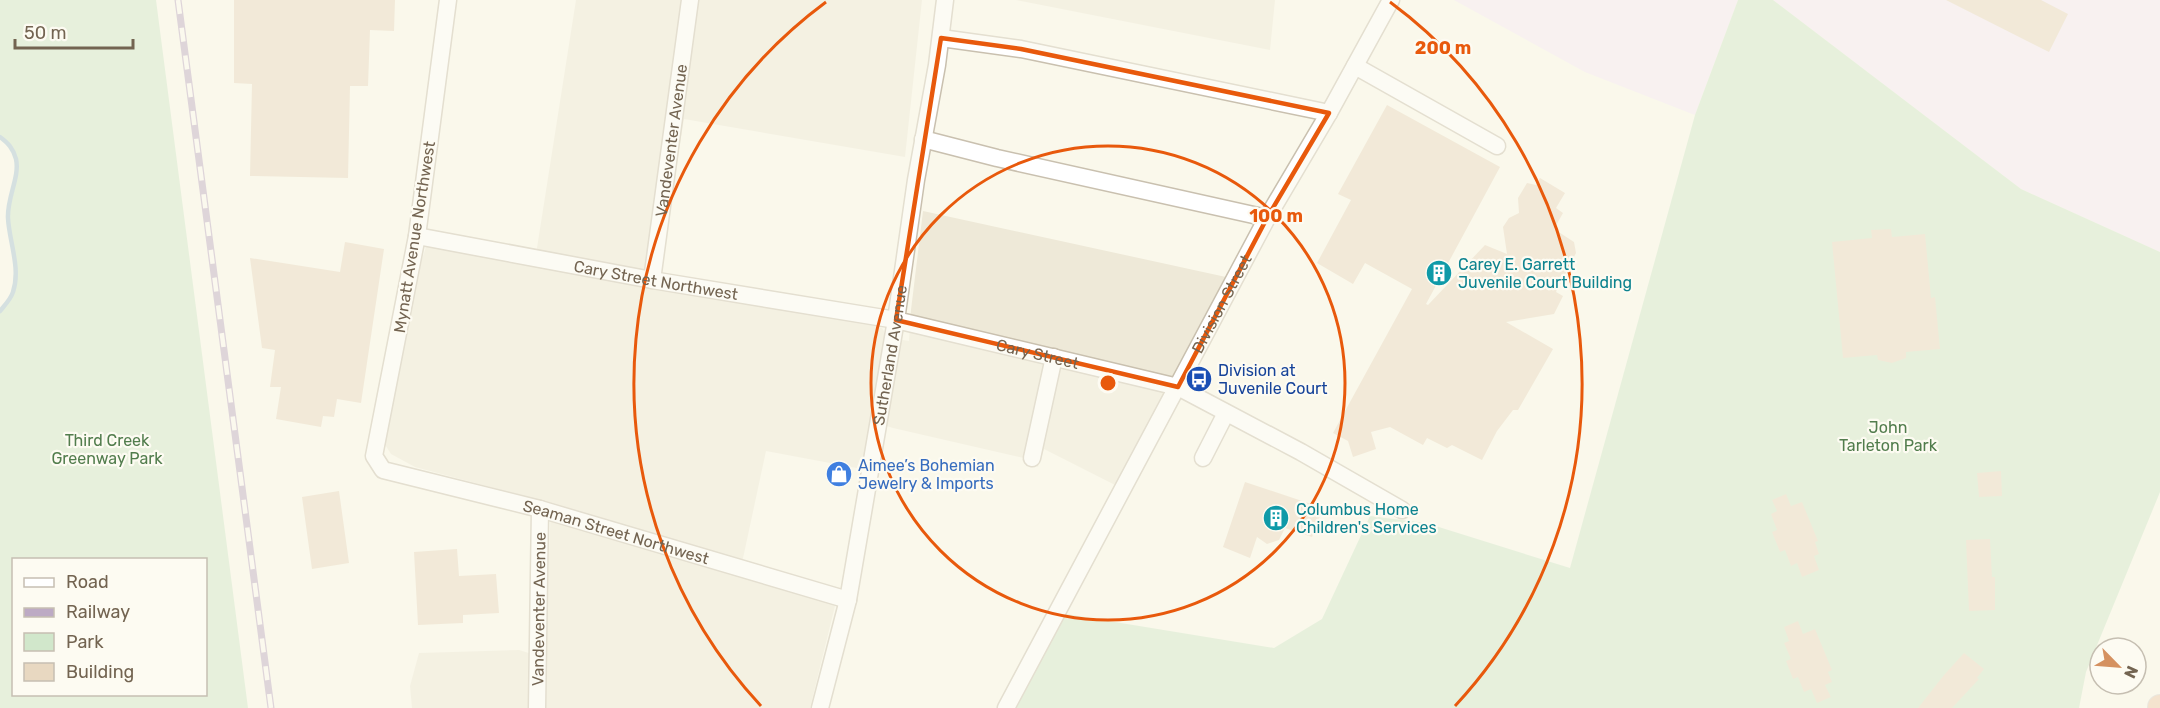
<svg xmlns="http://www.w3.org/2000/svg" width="2160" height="708" viewBox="0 0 2160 708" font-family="Rubik,sans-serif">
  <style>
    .residential { fill: #eee9d8 }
    .education { fill: #f5e8f7 }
    .green { fill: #d1e7cb; fill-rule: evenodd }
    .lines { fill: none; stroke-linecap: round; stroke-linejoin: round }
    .stream { stroke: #a9c4d3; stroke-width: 4.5 }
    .building { fill: #e8d8c1 }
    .minor-casing { stroke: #c9c0af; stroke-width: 19 }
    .highway-casing { stroke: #d8d4ce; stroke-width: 26 }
    .minor { stroke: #fff; stroke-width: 16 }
    .highway { stroke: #edc9aa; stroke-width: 24 }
    .rail-casing { stroke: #bdaac4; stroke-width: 7 }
    .rail { stroke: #fdfbf2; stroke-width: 4.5; stroke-dasharray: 14; stroke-linecap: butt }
    .marked { fill: none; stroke: #e8590c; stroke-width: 4.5; stroke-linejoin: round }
    .ring { fill: none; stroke: #e8590c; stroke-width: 3 }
    .labels { text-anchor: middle; stroke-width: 4.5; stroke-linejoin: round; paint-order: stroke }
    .street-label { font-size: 16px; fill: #736451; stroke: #fdfbf2 }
    .culture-label { font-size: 16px; fill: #0d838f; stroke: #fdfbf2; text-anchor: start }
    .transit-label { font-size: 16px; fill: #164399; stroke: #fdfbf2; text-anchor: start }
    .park-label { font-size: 16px; fill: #527d4d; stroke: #fdfbf2 }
    .shop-label { font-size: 16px; fill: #366cbe; stroke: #fdfbf2; text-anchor: start }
    .centre { fill: #e8590c; stroke: #fdfbf2; stroke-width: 3 }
    .ring-label { font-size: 18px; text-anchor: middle; font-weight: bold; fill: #e8590c; stroke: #fdfbf2; stroke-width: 4.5; stroke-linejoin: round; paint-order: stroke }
  </style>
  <rect width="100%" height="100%" fill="#faf8eb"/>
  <path class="residential" d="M576 0H922L905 157 684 119 657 286 866 323 882 328 884 331V337L909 341 911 310 923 211 1226 277 1163 403 1117 486 1044 449 1038 467 1024 458 893 428 871 421 862 469 766 451 739 577 820 599 835 606 810 708H412L410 686 419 653 519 650 545 658 551 503 415 467 391 454 384 443 422 259 426 247 454 250 534 267Z
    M1016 0H1275L1270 50Z"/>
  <path class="education" d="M1454 0H1738L1695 115 1585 72Z
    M1773 0H2160V252L2021 189Z"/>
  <path class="green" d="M0 0H156L248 708H0V311C4 306 11 299 13 292 21 269 9 241 8 218 7 197 20 177 16 159 13 148 8 143 0 137ZM14 560H206V694H14Z
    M1738 0H1773L2021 189 2160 252V492L2086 672 2079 708H1016L1066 614 1274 648 1322 619 1370 516 1426 523 1570 568 1695 115Z"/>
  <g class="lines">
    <path class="stream" d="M0 137C8 143 13 148 16 159 20 177 7 197 8 218 9 241 21 268 13 292 11 299 4 306 0 311"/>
  </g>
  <path class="building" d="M234 0H395L394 31 370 30 368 86H350L348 178 250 176 252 84 234 83Z
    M1946 0H2041L2068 14 2049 52Z
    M1387 105 1500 167 1426 304 1428 305 1485 245 1507 254 1503 227 1509 218 1519 213 1518 198 1527 183 1536 185 1540 178 1565 193 1556 208 1563 213 1554 229 1574 242 1576 253 1556 292 1563 296 1554 314 1506 322 1553 349 1518 410H1513L1497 431 1482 460 1452 445 1447 448 1427 438 1423 445 1390 427 1371 432 1376 449 1353 457 1348 441 1333 433 1412 289 1365 263 1353 284 1317 263 1351 200 1338 194Z
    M1891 229 1892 237 1925 234 1931 298 1935 297 1940 349 1906 352V358L1892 363 1878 360 1877 355 1843 358 1832 242 1872 238 1871 230Z
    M345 242 384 249 361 403 337 399 334 417 323 416 321 427 276 419 281 387H270L275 350 262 348 250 258 340 272Z
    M2001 471 2002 496 1979 497 1977 473Z
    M1245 482 1323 508 1312 537 1285 528 1279 540 1267 544 1257 537 1250 558 1223 547Z
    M339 491 349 563 312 569 302 497Z
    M1786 494 1791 506 1802 502 1818 541 1815 542 1819 554 1814 556 1819 570 1802 577 1797 563 1791 566 1785 550 1780 552 1772 532 1777 530 1771 514 1777 511 1772 500Z
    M1990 539 1992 577H1995V610L1969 611 1966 540Z
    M457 549 459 576 496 574 499 613 463 615V623L418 625 414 552Z
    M1798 621 1803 634 1815 629 1832 670 1828 672 1832 682 1825 685 1831 697 1817 703 1811 689 1804 692 1798 677 1793 679 1786 661 1791 659 1784 643 1789 641 1784 627Z
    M1964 653 1984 669 1977 678 1979 679 1952 708H1918L1944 675Z"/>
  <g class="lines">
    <defs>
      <g id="minor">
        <path id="s1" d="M448 0 417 236 374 456 383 470 540 509 848 600"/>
        <path d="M941 38 1021 49 1329 113"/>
        <path d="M1355 66 1497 146"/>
        <path d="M923 139 997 158 1267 218"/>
        <path id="s2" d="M417 236 652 280 896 320 1178 387 1301 452 1402 510"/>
        <path id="s3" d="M652 280 690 0"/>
        <path d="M1032 458 1054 357"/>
        <path d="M1203 458 1226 413"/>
        <path id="s4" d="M537 708 540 509"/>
        <path id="s5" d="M820 708 848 600 896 320 916 180 937 65 945 0"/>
        <path id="s6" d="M1006 708 1267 218 1329 113 1391 0"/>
      </g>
      <path id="highway" d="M2160 708V707"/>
    </defs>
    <use href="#minor" class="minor-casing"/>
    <use href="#highway" class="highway-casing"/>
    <use href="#minor" class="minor"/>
    <use href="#highway" class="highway"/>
    <defs>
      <path id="rail" d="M178 0 271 708"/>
    </defs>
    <use href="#rail" class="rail-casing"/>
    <use href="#rail" class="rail"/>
  </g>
  <path d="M0 0H2160V708H0ZM941 38 1021 49 1329 113 1267 218 1178 387 896 320Z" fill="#faf8eb" fill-opacity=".55" fill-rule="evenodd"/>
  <path class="marked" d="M941 38 1021 49 1329 113 1267 218 1178 387 896 320Z"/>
  <g class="ring">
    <circle cx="1108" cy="383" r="237"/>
    <path d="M761 706A474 474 0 0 1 826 2M1390 2A474 474 0 0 1 1455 706"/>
  </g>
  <defs>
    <symbol id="building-disc" viewBox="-11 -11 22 22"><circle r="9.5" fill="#0f9aa8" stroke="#fdfbf2"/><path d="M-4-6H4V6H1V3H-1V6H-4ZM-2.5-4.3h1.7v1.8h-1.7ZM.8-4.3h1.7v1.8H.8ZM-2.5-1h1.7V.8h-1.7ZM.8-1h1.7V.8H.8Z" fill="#fff"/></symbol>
    <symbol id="bus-disc" viewBox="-11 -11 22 22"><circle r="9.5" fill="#1a4fb4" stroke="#fdfbf2"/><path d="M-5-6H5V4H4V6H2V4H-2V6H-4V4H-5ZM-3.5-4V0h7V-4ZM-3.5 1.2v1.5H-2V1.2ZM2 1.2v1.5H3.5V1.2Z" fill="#fff"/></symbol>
    <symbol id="shop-disc" viewBox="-11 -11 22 22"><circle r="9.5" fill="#3f7fe0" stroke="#fdfbf2"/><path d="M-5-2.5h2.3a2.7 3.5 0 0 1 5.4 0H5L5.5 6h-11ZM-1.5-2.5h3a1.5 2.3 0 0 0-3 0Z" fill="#fff"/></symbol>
  </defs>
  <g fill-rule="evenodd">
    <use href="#building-disc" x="1424" y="258" width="30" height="30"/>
    <use href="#bus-disc" x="1184" y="364" width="30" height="30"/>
    <use href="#shop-disc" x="824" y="459" width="30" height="30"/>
    <use href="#building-disc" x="1261" y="503" width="30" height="30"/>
  </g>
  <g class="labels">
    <g class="street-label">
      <text dy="6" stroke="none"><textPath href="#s3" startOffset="141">Vandeventer Avenue</textPath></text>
      <text transform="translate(414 237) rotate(-81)" y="6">Mynatt Avenue Northwest</text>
      <text dy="6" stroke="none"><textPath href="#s2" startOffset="243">Cary Street Northwest</textPath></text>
      <text dy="6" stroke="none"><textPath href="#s6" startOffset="458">Division Street</textPath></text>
      <text dy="6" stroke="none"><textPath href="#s2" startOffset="632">Cary Street</textPath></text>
      <text dy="6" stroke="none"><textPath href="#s5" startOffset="360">Sutherland Avenue</textPath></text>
      <text dy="6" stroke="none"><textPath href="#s1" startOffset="720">Seaman Street Northwest</textPath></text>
      <text dy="6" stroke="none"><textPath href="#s4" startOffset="99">Vandeventer Avenue</textPath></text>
    </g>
    <g class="culture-label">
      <text x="1458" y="270">Carey E. Garrett<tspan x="1458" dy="18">Juvenile Court Building</tspan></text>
      <text x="1296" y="515">Columbus Home<tspan x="1296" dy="18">Children's Services</tspan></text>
    </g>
    <g class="transit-label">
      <text x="1218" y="376">Division at<tspan x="1218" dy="18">Juvenile Court</tspan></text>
    </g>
    <g class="park-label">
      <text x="1888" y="433">John<tspan x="1888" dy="18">Tarleton Park</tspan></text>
      <text x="107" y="446">Third Creek<tspan x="107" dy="18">Greenway Park</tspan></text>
    </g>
    <g class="shop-label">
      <text x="858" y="471">Aimee’s Bohemian<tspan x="858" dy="18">Jewelry &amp; Imports</tspan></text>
    </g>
  </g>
  <circle cx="1108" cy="383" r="9" class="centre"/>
  <g class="ring-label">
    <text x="1443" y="54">200 m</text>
    <text x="1276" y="222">100 m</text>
  </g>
  <rect x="12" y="558" width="195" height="138" fill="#fdfbf2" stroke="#c6bfb2" stroke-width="1.5"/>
  <rect x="24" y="578" width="30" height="9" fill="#ffffff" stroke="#c6bfb2" stroke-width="1.5"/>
  <text x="66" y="588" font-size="18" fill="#736451">Road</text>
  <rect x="24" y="608" width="30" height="9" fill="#bdaac4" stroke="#c6bfb2" stroke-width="1.5"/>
  <text x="66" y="618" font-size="18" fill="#736451">Railway</text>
  <rect x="24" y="633" width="30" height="18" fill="#d1e7cb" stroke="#c6bfb2" stroke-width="1.5"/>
  <text x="66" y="648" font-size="18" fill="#736451">Park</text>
  <rect x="24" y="663" width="30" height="18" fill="#e8d8c1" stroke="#c6bfb2" stroke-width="1.5"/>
  <text x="66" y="678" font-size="18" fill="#736451">Building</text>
  <g transform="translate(2118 666) rotate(115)"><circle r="28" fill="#fdfbf2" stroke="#c6bfb2" stroke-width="1.5"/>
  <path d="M0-4.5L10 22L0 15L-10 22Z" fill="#d59160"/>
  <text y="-9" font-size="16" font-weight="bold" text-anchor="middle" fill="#736451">N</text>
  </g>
  <path d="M15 39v9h118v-9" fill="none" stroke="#736451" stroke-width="3"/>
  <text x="24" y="39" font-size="18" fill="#736451" stroke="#fdfbf2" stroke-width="4.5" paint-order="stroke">50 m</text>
</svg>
